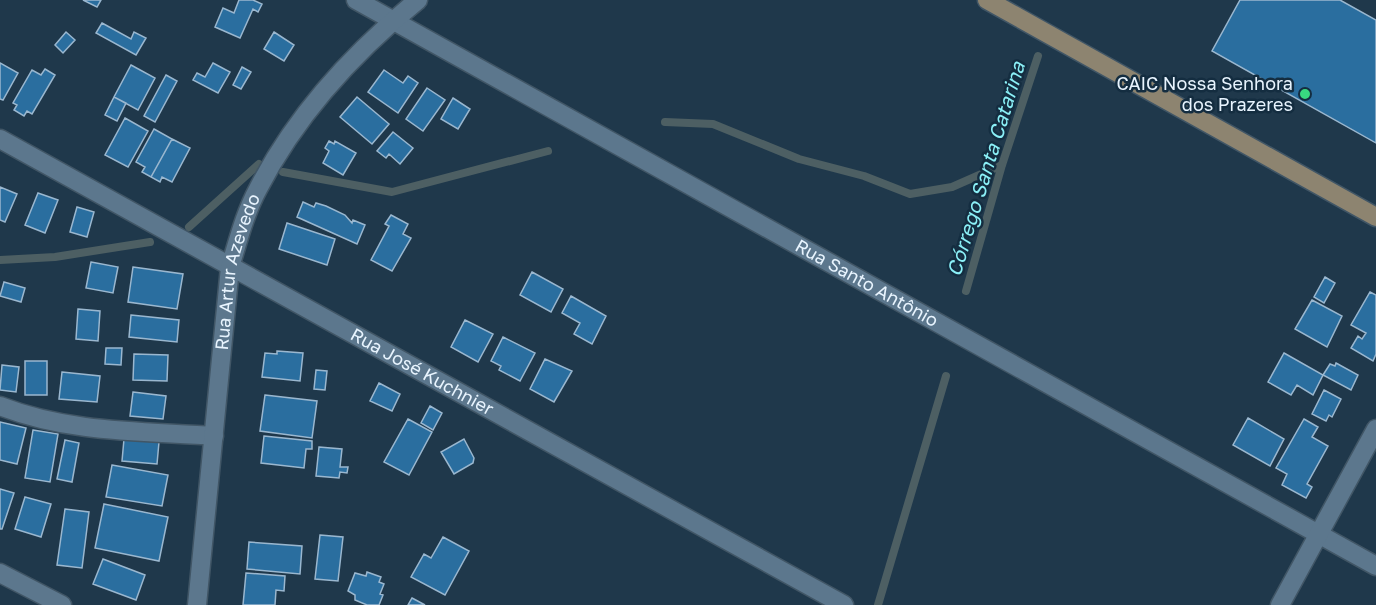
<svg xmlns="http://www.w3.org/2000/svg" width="1376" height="605" viewBox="0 0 1376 605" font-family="'Golos Text',sans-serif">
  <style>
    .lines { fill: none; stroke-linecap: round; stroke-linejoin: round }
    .stream { stroke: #4d5f63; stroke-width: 8 }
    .building { fill: #2a6e9f; stroke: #9ab7cf; stroke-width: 1.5 }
    .street-casing { stroke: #415666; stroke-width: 21 }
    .secondary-casing { stroke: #415666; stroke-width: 21 }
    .street { stroke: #5c778d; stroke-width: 18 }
    .secondary { stroke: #8d8470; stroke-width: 18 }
    .poi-dot { fill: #38d880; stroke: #142d40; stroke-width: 2 }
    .labels { text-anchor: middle; stroke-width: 5; stroke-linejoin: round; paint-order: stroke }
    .poi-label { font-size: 18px; fill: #e8f4fe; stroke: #142d40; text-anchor: end }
    .street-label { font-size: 18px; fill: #e8f4fe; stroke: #142d40 }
    .water-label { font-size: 20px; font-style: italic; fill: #8bf0f7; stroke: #142d40 }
  </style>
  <rect width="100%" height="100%" fill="#1f384b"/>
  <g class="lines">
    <path class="stream" d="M665 122 713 124 799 159 864 176 910 194 952 187 1002 165
      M283 172 392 192 548 151
      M189 227 259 164
      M0 260 55 257 150 242
      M966 291 1002 165 1038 56
      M878 605 946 376"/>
  </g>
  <path class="building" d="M83 0H101L97 7Z
    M239 0H253L262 4 258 12 253 9 240 38 215 27 223 8 234 13Z
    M1240 0H1340L1376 20V143L1212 51Z
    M102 23 131 39 134 32 146 38 136 55 96 33Z
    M66 32 75 40 63 53 55 45Z
    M274 32 294 45 284 61 264 49Z
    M0 63 18 73 3 100 0 99Z
    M213 63 230 72 218 93 193 80 197 73 205 77Z
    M131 65 155 78 138 110 114 97Z
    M242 67 251 72 241 89 233 85Z
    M45 69 55 75 32 114 27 111 24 116 14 110 17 105 13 103 32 70 41 75Z
    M384 70 403 83 408 76 418 83 398 113 368 92Z
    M166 75 177 81 155 122 144 116Z
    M427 88 445 100 423 131 406 119Z
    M114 97 126 103 117 121 105 115Z
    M357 97 389 124 372 144 340 117Z
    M453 98 470 109 458 129 441 119Z
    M125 118 148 131 128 167 105 155Z
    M154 129 172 139 151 177 142 172 145 167 136 162Z
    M393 132 413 148 400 164 389 154 386 158 377 151Z
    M172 139 190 148 172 182 162 177 160 182 151 177Z
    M329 141 334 144 335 141 356 153 343 175 323 163 329 151 325 148Z
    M0 187 17 194 5 222 0 220Z
    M38 193 58 200 45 233 25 225Z
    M303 202 314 207 316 203 326 206 345 215 352 223 353 220 365 225 357 244 297 217Z
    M77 207 94 212 87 237 70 232Z
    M391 215 408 224 403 234 411 238 392 271 371 260 389 226 385 224Z
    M287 223 335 239 327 265 279 249Z
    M91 262 118 267 113 293 86 288Z
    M133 267 183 274 177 309 128 302Z
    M532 272 563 289 551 312 520 295Z
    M1325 277 1335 283 1324 303 1314 297Z
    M4 282 25 288 21 302 0 296Z
    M1370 292 1376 295V354L1373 361 1351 348 1358 336 1362 339 1366 333 1351 325Z
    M571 296 606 316 592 344 574 334 580 323 562 313Z
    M1312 300 1342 316 1327 347 1295 329Z
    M78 309 100 311 98 341 76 339Z
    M131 315 179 320 177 342 129 337Z
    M465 320 493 334 478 362 451 347Z
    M503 337 535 353 520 381 499 370 501 366 491 361Z
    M106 348H122L121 365 105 364Z
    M277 351 303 353 300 381 262 377 265 353 277 354Z
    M1284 353 1323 375 1313 395 1297 385 1291 395 1268 382Z
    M134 354 168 355 167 381 133 380Z
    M545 359 572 371 554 402 530 389Z
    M25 361H47V395H25Z
    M1336 363 1358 375 1351 390 1323 375 1330 364 1335 366Z
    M2 365 19 367 16 392 0 390Z
    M316 370 327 371 325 390 314 389Z
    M62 372 100 376 97 402 59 399Z
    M379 383 400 394 392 411 370 401Z
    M1324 390 1341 399 1332 417 1329 415 1326 421 1312 414Z
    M133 392 166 396 163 419 130 416Z
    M265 395 317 401 312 438 260 431Z
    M430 406 442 413 433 430 421 423Z
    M1248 418 1284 439 1270 466 1233 445Z
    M408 419 432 432 409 475 384 462Z
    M1304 419 1318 427 1312 437 1328 446 1307 484 1312 487 1306 498 1282 485 1287 474 1276 468Z
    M0 422 26 428 17 464 0 460Z
    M33 430 58 434 50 482 25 478Z
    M264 436 312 441V449H306L304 468 261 463Z
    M124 439 159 442 157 464 122 461Z
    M464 439 474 458 473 463 454 474 441 452Z
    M65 440 79 443 72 482 57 479Z
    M319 447 342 449 340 467H348L347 473 340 472 339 478 316 476Z
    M112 465 168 475 162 506 106 497Z
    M0 489 14 493 2 529H0Z
    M25 497 51 504 41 537 15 529Z
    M104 504 168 517 159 561 95 548Z
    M65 509 89 512 82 568 57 565Z
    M320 535 343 537 338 581 315 579Z
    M443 537 469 551 445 595 411 577 424 554 431 558Z
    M249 542 302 546 300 574 247 569Z
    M103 559 145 575 136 600 93 584Z
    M367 572 381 577 379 582 384 584 380 594 383 595 379 605H367L355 600V595L348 591 355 573 366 576Z
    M246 573 285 576 284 591 276 590 275 605H243Z
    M412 598 425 605H408Z"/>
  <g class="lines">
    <defs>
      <g id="street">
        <path id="s1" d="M356 0 1376 566"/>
        <path id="s2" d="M0 139 844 605"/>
        <path d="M0 406C69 433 141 431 214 436"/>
        <path d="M0 573 62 605"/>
        <path id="s3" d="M197 605 230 267C238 241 245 213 258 189 296 115 354 52 418 0"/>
        <path d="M1280 605 1376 429"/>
      </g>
      <path id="secondary" d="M987 0 1376 217"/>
    </defs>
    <use href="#street" class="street-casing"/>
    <use href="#secondary" class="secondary-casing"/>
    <use href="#street" class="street"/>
    <use href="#secondary" class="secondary"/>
  </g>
  <circle class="poi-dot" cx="1305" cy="94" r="6"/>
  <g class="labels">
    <g class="poi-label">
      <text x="1293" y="90">CAIC Nossa Senhora<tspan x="1293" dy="21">dos Prazeres</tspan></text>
    </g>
    <g class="street-label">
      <text dy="6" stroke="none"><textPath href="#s3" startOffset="336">Rua Artur Azevedo</textPath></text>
      <text dy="6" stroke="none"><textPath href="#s1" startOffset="584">Rua Santo Antônio</textPath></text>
      <text dy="6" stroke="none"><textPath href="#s2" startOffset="482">Rua José Kuchnier</textPath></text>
    </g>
    <g class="water-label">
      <text transform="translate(986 169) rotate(-73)" y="7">Córrego Santa Catarina</text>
    </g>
  </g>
</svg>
